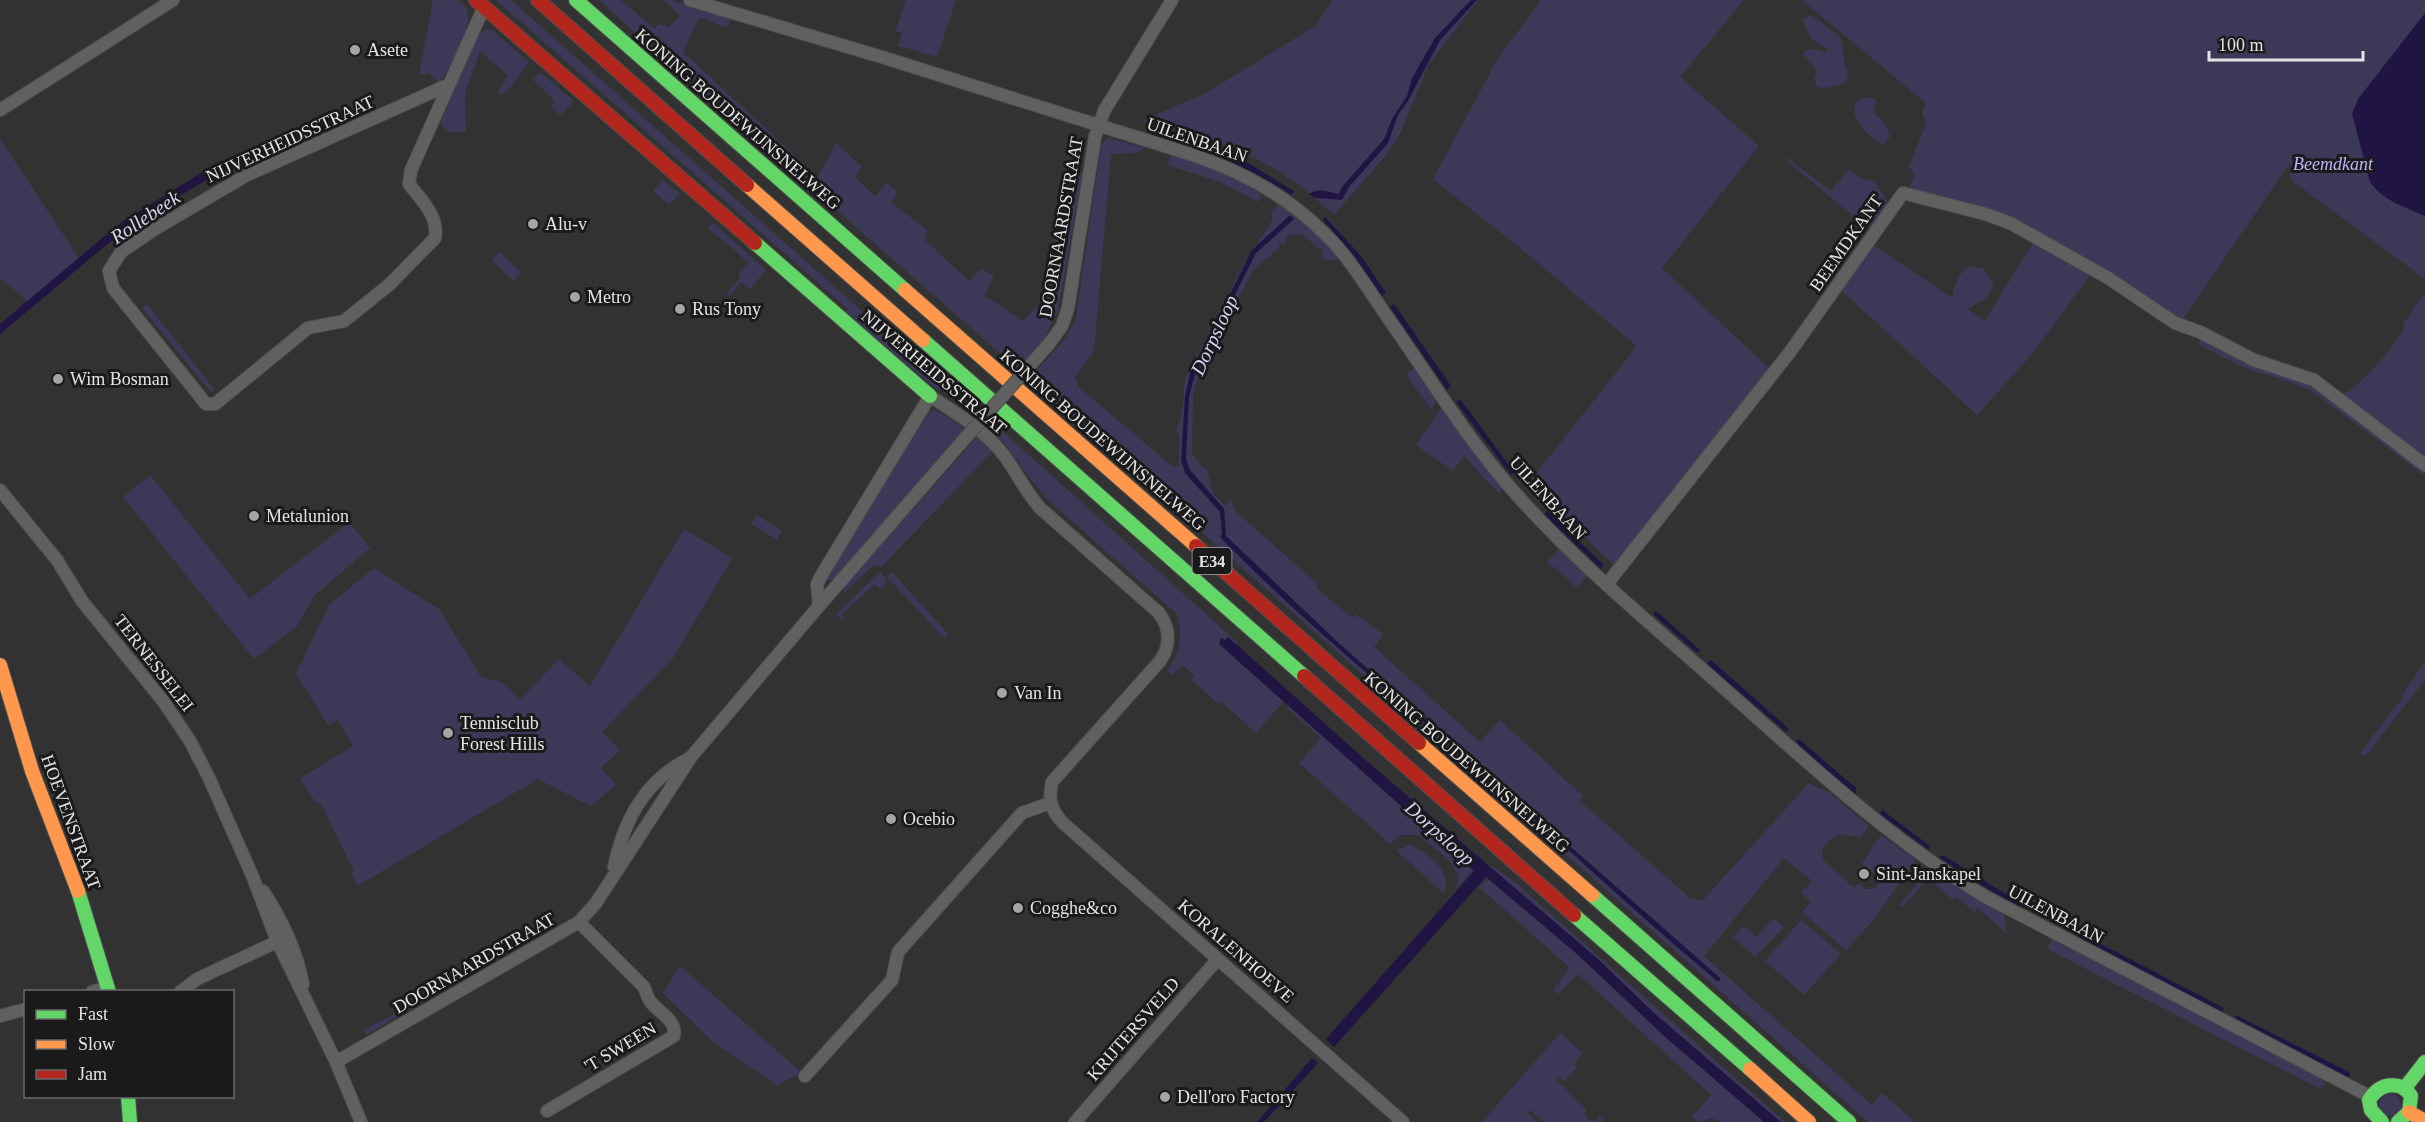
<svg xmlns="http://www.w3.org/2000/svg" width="2425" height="1122" viewBox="0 0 2425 1122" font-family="'Times New Roman',serif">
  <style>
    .green { fill: #3c3958 }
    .water { fill: #201542 }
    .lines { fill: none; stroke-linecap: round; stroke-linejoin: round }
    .street-casing { stroke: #4f4f4f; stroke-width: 14 }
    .fast-casing { stroke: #4f4f4f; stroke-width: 16 }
    .slow-casing { stroke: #4f4f4f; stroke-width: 16 }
    .jam-casing { stroke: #4f4f4f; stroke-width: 16 }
    .street { stroke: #606061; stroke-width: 12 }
    .fast { stroke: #63d668; stroke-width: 14 }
    .slow { stroke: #ff974d; stroke-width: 14 }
    .jam { stroke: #b3261e; stroke-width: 14 }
    .street-bridge-casing { stroke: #4f4f4f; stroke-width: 14; stroke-linecap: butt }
    .street-bridge { stroke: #606061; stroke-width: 12 }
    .poi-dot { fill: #a5a5a6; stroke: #1a1a1b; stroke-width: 2 }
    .labels { text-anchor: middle; stroke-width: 6; stroke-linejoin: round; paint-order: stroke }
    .shield { fill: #1a1a1b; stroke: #a7a7a8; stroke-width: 1.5 }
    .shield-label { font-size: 16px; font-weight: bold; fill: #e3e3e4 }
    .poi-label { font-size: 18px; fill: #e3e3e4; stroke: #1a1a1b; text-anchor: start }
    .street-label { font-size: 18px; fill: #e3e3e4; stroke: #1a1a1b }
    .park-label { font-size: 18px; font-style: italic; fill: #bbb5f8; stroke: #1a1a1b }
    .water-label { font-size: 20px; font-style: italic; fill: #d5d3f6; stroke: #1a1a1b }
  </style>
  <rect width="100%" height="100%" fill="#323233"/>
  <path class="green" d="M433 0H458C463 5 468 8 468 15 470 33 450 70 438 83L429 73 419 75Z
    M496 0H511L924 366 926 364 979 410 976 414 967 406 930 384 845 313 848 309Z
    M599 0H621L654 29 659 24 669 27 680 15 664 0H671L731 19 727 27 699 18 683 52 818 177 836 143 862 167 855 177 875 196 887 183 898 192 891 202 927 230 925 240 969 281 981 269 994 276 984 295 1022 321 1042 303 1063 194 1077 171 1082 174 1058 311 1044 339 1018 369 667 62Z
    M906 0H956L937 57 898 46 902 32H895Z
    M1333 0H1478L1428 66 1400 134 1387 154 1334 215C1321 204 1309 192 1295 182 1249 149 1196 133 1141 121L1208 92 1315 26Z
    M1541 0H1744L1680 77 1759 146 1662 268 1772 371 1617 568 1565 518 1531 480 1637 346 1525 252 1433 179 1497 60Z
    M1802 0H2425V279L2291 180 2289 164 2181 322 2010 219 1912 190 1910 186 1915 175 1909 167 1926 124 1922 113 1926 103Z
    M1811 15 1840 36C1845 50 1841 60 1848 72L1846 83 1824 88 1817 87 1814 78 1817 70 1803 55 1806 50 1814 49 1826 53 1827 48C1812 43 1808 34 1803 19Z
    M491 29 529 62 509 89 500 95 498 93 507 75 480 51 465 93 466 132H448L441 125V122L477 37 485 30Z
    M541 73 574 101 560 115 551 106 555 101 532 79Z
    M1868 97 1876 99 1873 112C1883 120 1887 125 1890 137L1884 144C1867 138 1836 104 1868 97Z
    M1109 138 1144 148 1137 153 1111 154 1094 351 1074 378 1080 388 1173 467 1179 465V435L1176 432 1182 414 1185 379 1240 271 1273 219 1271 212 1278 205C1302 212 1322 239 1338 257L1337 261 1324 260 1321 248 1314 246 1313 243 1300 234 1286 236V243L1279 244V248L1272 253V256L1266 258 1254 269 1199 371 1193 396 1192 453 1203 468 1207 469 1213 494 1226 506 1231 499 1234 510 1318 584 1316 588 1353 618 1356 614 1383 634 1374 647 1480 742 1500 720 1583 796 1580 801 1690 898 1703 900 1809 783 1829 792 1869 826 1861 837C1843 833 1828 834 1822 852L1823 860 1854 888 1859 883 1865 889H1874L1878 885 1877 876 1862 863 1881 835 1916 860 1870 924 1846 950 1802 912 1811 902 1801 893 1812 881 1784 858 1704 956 1872 1105 1882 1093 1915 1122H1868L1029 379 1064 340 1076 319 1100 151 1102 143Z
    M0 139 79 258 28 302 0 278Z
    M1171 155C1192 160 1251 178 1261 197L1258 202 1220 182 1167 165Z
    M1786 157 1831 191 1849 169 1863 180 1874 181 1890 206 1872 227 1865 226 1793 166 1786 159Z
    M663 180 680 194 669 205 653 191Z
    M713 223 766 270 750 289 741 282 729 296 726 294 740 278 738 275 749 263 708 228Z
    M1872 244 1952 298C1955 284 1957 275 1969 266L1984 269 1994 284C1989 299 1980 301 1968 309L1985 321 2032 244 2090 275 2033 353 1977 415 1840 289Z
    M499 252 521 272 514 281 492 261Z
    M2422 296H2425V461L2342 396C2369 377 2386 355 2405 328L2403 325Z
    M147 304 215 390 210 391 142 308Z
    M2202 338 2315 386 2425 471V476L2312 391C2293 382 2274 377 2254 371 2234 364 2216 353 2198 344Z
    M1415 367 1438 398 1431 409 1406 375Z
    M1442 407 1472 450 1502 488 1499 494 1464 456 1453 471 1416 445Z
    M936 410 954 421 964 429 832 581 827 579 929 411Z
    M991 421 1237 642 1236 645 1472 855 1509 877 1785 1122H1721L1712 1118 1698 1122 1692 1117 1711 1095 1578 974 1559 994 1553 990 1570 968 1479 887 1487 879 1473 870 1455 891C1469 868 1433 848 1418 835H1401L1390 844 1299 763 1321 738 1288 709V704L1284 701 1256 733 1221 701 1218 704 1191 679 1194 675 1183 665 1172 675 1167 671C1181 652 1183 637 1177 614L1047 499C1026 476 1011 448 988 426Z
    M977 437 992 452 881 567 874 565 843 594 844 587Z
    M150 475 250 599 349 522 370 548 314 596 297 626 254 659 123 497Z
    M757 515 782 531 777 540 751 524Z
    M684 529 732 558 674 657 602 732 620 750 601 768 616 785 591 806 538 779 357 886 351 873 354 871 320 802 316 803 300 778 353 746 338 720 328 725 296 674 329 605 374 568 440 610 481 677 502 682 520 700 559 659 590 686Z
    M1559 549 1588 575 1577 588 1554 566 1552 568 1547 562Z
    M880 572 888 581 880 589 875 584 841 615 845 619 843 621 836 614Z
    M892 572 948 634 944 638 886 576Z
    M2425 662V680L2367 754 2364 755 2361 753 2364 748 2401 700 2406 689Z
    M1410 845C1426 850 1456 875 1443 893L1396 850Z
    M1931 871 2004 915 2007 934 1978 908 1974 912 1957 897 1953 900 1928 878 1902 907 1899 905 1926 874Z
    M1774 918 1784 927 1755 957 1733 937 1744 926 1756 937Z
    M1801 920 1841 954 1804 995 1765 961Z
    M2052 939 2322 1078 2326 1084 2318 1088 2049 950 2048 946Z
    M680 966 802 1073 777 1085 713 1042 663 993Z
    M415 1003 417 1006 366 1035 364 1030Z
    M1560 1033 1583 1053 1574 1064 1577 1067 1564 1082 1560 1077 1557 1080 1586 1110 1585 1115 1589 1120 1596 1121 1600 1116 1604 1119 1601 1122H1544L1530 1110 1527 1113 1537 1122H1482Z
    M2379 1105a11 11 0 1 1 22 0a11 11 0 1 1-22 0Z"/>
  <path class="water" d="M1471 0H1477L1440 40 1408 101 1398 115 1388 143 1349 187 1342 200 1315 198 1309 194C1319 187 1329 192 1339 194L1342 187 1384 139 1393 117 1407 96 1412 78 1435 38Z
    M2425 13V216C2405 207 2383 201 2370 182L2352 114 2358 99Z
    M305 130 307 135 229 166 123 231 0 334V324L113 229 125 220 206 170 241 153Z
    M1153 130 1243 160 1294 191 1292 195C1248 166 1203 150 1152 135L1150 133Z
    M1290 215 1294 219 1256 253 1195 374 1189 397 1186 459 1190 470 1224 509 1226 536 1342 646 1701 961 1720 978V981H1717C1631 909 1550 832 1466 758 1382 686 1297 616 1220 537L1222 533 1220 512 1185 473 1181 460 1185 396 1190 374 1252 250Z
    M1325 217 1362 257 1386 293 1382 296 1348 249 1323 220Z
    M1394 304 1451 386 1447 390 1390 307Z
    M1460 399 1514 472 1511 475 1456 402Z
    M1547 511 1604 565 1601 569 1544 514Z
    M1656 611 1700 650 1698 652H1696L1653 614Z
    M1228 637 1369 763 1598 959 1653 1012 1781 1122H1764L1663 1035 1578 955 1486 877 1334 1047 1326 1039 1474 871 1219 644 1221 638 1226 640Z
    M1711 660 1789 729 1786 732 1714 670 1707 663Z
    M1799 739 1856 788V793L1854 794 1798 744 1796 741Z
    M1882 810 1930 846 1929 850 1880 814Z
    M1942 855 1946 857 2022 904 2020 907 1969 878 1939 857Z
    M2080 934 2101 944 2224 1008 2222 1012 2206 1004 2088 943 2078 937Z
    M2236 1015 2349 1072 2350 1075 2348 1077 2338 1072 2235 1018Z
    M1312 1058 1318 1063 1264 1122H1257Z"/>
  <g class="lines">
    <defs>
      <path id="street" d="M690 0 885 58 1190 154C1242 171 1288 196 1326 235 1350 258 1367 288 1386 315 1428 375 1467 439 1516 494 1577 563 1649 622 1718 683 1804 759 1887 838 1986 897L2371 1097
        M448 85 247 175 155 229 121 252 109 271 113 288 206 404H215L308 328 344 321 390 284 435 238C439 216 422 201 409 184L411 170 484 7
        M0 110 173 0
        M1049 344 1062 326 1068 308 1095 137 1104 111 1172 0
        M0 490 57 560 82 601 163 701 190 741 209 778 252 875 277 941 336 1062 361 1122
        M1607 584 1790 352 1903 193 1985 214 2010 223 2108 278 2175 323 2200 332 2254 360 2314 380 2425 465
        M819 606 817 584 821 576 930 396C956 413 983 429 1003 454 1016 471 1025 491 1040 508L1159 613C1170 628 1171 645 1160 661L1052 782C1048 800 1051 810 1063 823L1403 1122
        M614 867C624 820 645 780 690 758
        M263 891C283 921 296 949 303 984
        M92 992 108 987
        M180 992 197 979 283 939
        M0 1016 26 1009
        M336 1062 579 922 596 903 691 757 819 606 960 444
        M805 1076 892 980 898 952 1022 813 1050 803
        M547 1111 674 1036C677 1019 658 1013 650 1001 647 997 646 991 644 987L579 922
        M1075 1122 1218 959"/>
      <path id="fast" d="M576 0 905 290
        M755 243 930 396
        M923 340 1304 676
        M78 891 109 992
        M1592 895 1849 1122
        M1574 915 1750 1069
        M2404 1089 2425 1062
        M128 1096 130 1122
        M2382 1122 2371 1110 2369 1100C2378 1086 2389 1082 2405 1088L2411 1096 2409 1112 2398 1122"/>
      <path id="slow" d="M747 185 923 340
        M905 290 1196 546
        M0 665 32 771 78 891
        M1419 743 1592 895
        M1750 1069 1809 1122
        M2409 1112 2425 1121"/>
      <path id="jam" d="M476 0 755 243
        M538 0 747 185
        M1196 546 1419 743
        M1304 676 1574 915"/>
    </defs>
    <use href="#street" class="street-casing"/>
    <use href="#fast" class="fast-casing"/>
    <use href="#slow" class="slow-casing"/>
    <use href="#jam" class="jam-casing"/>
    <use href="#street" class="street"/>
    <use href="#fast" class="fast"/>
    <use href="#slow" class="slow"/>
    <use href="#jam" class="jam"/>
    <defs>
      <path id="street-bridge" d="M960 444 1049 344"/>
    </defs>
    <use href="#street-bridge" class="street-bridge-casing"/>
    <use href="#street-bridge" class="street-bridge"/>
  </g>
  <g class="poi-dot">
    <circle cx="355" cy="50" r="6"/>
    <circle cx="533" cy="224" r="6"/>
    <circle cx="575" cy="297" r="6"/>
    <circle cx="680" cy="309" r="6"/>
    <circle cx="58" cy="379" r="6"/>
    <circle cx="254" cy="516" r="6"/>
    <circle cx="1002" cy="693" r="6"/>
    <circle cx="448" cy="733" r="6"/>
    <circle cx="891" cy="819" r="6"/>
    <circle cx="1864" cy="874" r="6"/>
    <circle cx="1018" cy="908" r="6"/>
    <circle cx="1165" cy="1097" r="6"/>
  </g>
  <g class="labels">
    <rect class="shield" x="1192.5" y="548" width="39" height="26" rx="4.5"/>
    <g class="shield-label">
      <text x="1212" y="567">E34</text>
    </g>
    <g class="poi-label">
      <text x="367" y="56">Asete</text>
      <text x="545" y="230">Alu-v</text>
      <text x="587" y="303">Metro</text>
      <text x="692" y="315">Rus Tony</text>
      <text x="70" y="385">Wim Bosman</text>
      <text x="266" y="522">Metalunion</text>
      <text x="1014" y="699">Van In</text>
      <text x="460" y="729">Tennisclub<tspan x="460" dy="21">Forest Hills</tspan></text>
      <text x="903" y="825">Ocebio</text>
      <text x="1876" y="880">Sint-Janskapel</text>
      <text x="1030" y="914">Cogghe&amp;co</text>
      <text x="1177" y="1103">Dell'oro Factory</text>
    </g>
    <g class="street-label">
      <text transform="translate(738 119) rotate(41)" y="6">KONING BOUDEWIJNSNELWEG</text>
      <text transform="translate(290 139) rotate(-25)" y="6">NIJVERHEIDSSTRAAT</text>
      <text transform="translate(1197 140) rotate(19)" y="6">UILENBAAN</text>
      <text transform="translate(1061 227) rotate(-80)" y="6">DOORNAARDSTRAAT</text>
      <text transform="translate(1846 243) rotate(-55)" y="6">BEEMDKANT</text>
      <text transform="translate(934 372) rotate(40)" y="6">NIJVERHEIDSSTRAAT</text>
      <text transform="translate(1103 440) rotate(41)" y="6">KONING BOUDEWIJNSNELWEG</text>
      <text transform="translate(1548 498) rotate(48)" y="6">UILENBAAN</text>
      <text transform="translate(154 663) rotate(52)" y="6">TERNESSELEI</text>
      <text transform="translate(1467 762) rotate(41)" y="6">KONING BOUDEWIJNSNELWEG</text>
      <text transform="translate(71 822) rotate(70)" y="6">HOEVENSTRAAT</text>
      <text transform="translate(2056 914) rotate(28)" y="6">UILENBAAN</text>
      <text transform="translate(1236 951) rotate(41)" y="6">KORALENHOEVE</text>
      <text transform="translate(474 963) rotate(-30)" y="6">DOORNAARDSTRAAT</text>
      <text transform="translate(1133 1029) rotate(-49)" y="6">KRIJTERSVELD</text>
      <text transform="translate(620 1047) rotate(-31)" y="6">'T SWEEN</text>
    </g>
    <g class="park-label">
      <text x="2333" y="170">Beemdkant</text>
    </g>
    <g class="water-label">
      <text transform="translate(145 217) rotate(-34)" y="7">Rollebeek</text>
      <text transform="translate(1214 335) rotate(-65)" y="7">Dorpsloop</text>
      <text transform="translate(1440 833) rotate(42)" y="7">Dorpsloop</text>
    </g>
  </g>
  <rect x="24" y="990" width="210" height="108" fill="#1a1a1b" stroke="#6a6a6b" stroke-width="1.5"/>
  <rect x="36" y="1010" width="30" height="9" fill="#63d668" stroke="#6a6a6b" stroke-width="1.5"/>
  <text x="78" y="1020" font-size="18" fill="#e3e3e4">Fast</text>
  <rect x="36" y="1040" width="30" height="9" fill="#ff974d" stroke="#6a6a6b" stroke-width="1.5"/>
  <text x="78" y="1050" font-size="18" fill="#e3e3e4">Slow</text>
  <rect x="36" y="1070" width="30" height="9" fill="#b3261e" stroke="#6a6a6b" stroke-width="1.5"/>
  <text x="78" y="1080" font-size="18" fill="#e3e3e4">Jam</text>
  <path d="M2209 51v9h154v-9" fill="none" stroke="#e3e3e4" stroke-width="3"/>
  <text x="2218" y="51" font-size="18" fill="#e3e3e4" stroke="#1a1a1b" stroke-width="4.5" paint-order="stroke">100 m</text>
</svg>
